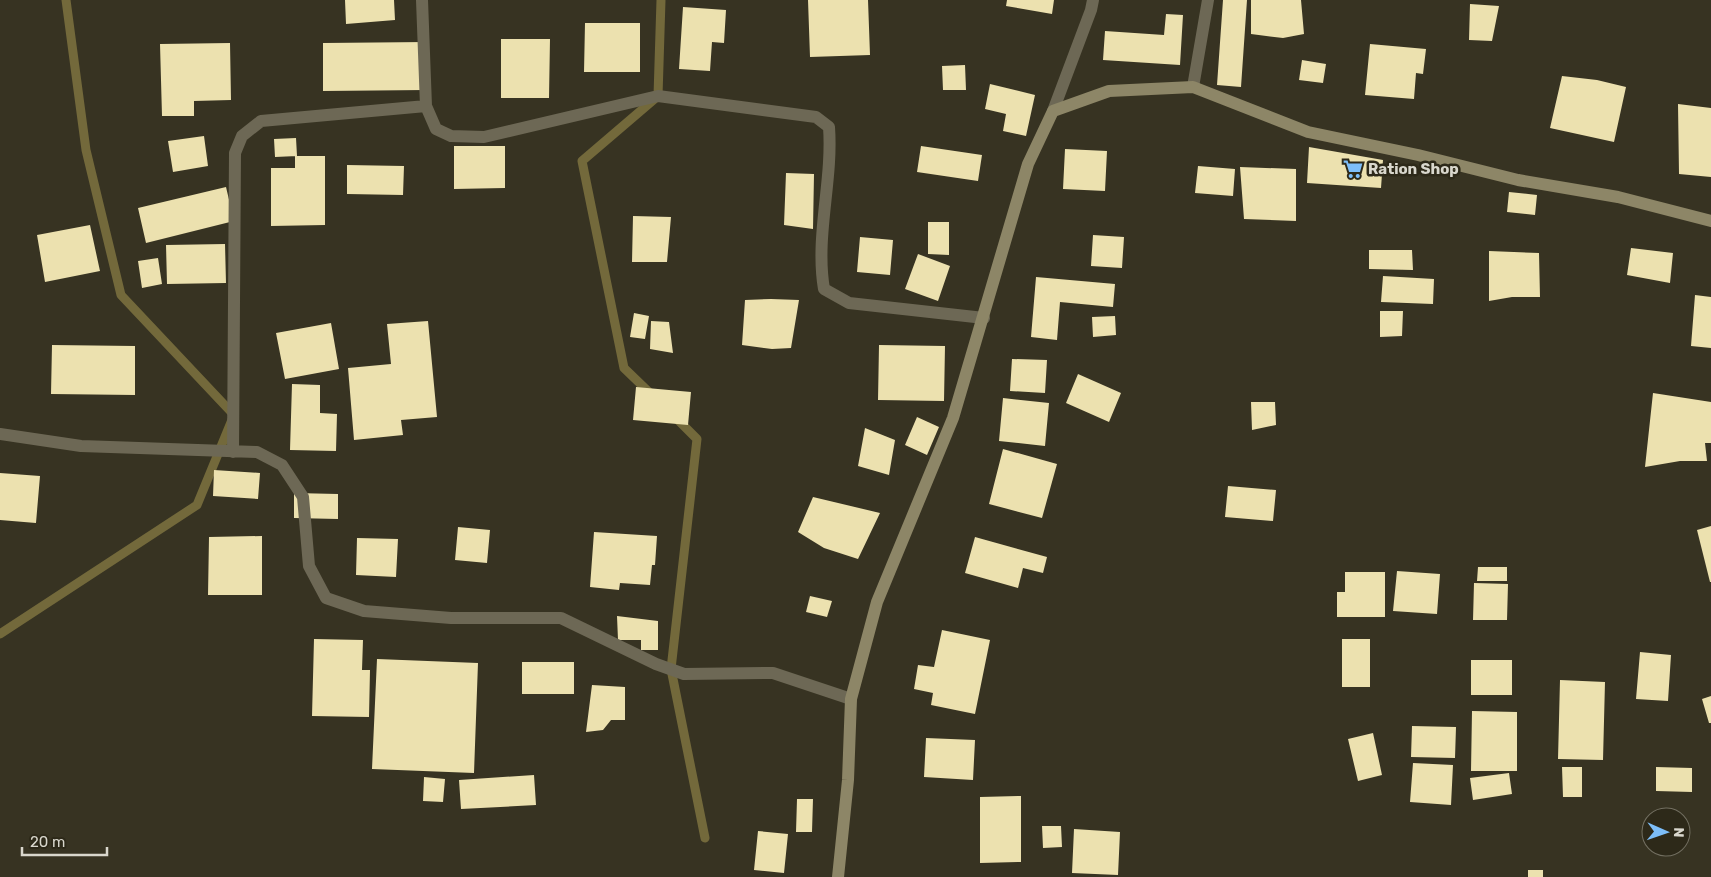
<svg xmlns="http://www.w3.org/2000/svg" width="1711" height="877" viewBox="0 0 1711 877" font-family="Rubik,sans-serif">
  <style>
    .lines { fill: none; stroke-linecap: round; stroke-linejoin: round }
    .stream { stroke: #73693b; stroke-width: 9 }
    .building { fill: #ece1af }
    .lane { stroke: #6d6855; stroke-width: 12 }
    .street { stroke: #6d6855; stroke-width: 12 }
    .secondary { stroke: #8d8667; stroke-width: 12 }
    .labels { text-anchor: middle; stroke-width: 5; stroke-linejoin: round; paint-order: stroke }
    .poi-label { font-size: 15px; font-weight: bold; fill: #d9d7cd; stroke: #2d2919; text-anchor: start }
  </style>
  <rect width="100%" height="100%" fill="#373322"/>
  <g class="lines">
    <path class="stream" d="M653 396 624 368 582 161 658 96 661 0
      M675 417 697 439 671 669 705 838
      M0 634 197 505 234 415 121 295 86 150 66 0"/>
  </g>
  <path class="building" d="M345 0H394L395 20 346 24Z
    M808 0H868L870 55 810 57Z
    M1007 0H1054L1052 14 1006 6Z
    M1223 0H1247L1241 87 1217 85Z
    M1251 0H1301L1304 34 1283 38 1251 34Z
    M1470 4 1499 6 1492 41 1469 40Z
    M683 7 726 10 724 43 712 42 710 71 679 69Z
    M1166 14 1183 15 1180 65 1103 60 1105 31 1164 35Z
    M585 23H640V72H584Z
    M501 39H550L549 98H501Z
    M426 42V90L323 91V43Z
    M230 43 231 100 194 101V116H162L160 44Z
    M1370 44 1426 49 1423 74 1416 73 1414 99 1365 95Z
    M1302 60 1326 64 1323 83 1299 80Z
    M965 65 966 90H943L942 66Z
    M1562 76 1597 80 1626 87 1614 142 1550 128Z
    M990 84 1035 95 1026 136 1003 131 1006 114 985 109Z
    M1678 104 1711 108V177L1679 174Z
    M204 136 208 166 173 172 168 141Z
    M296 138 297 156 275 157 274 139Z
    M454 146H505V188L454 189Z
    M921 146 982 155 978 181 917 172Z
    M1309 147 1383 160 1381 188 1307 183Z
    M1065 149 1107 151 1105 191 1063 189Z
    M295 156H325V225L271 226V168H295Z
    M347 165 404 166 403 195 347 194Z
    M1198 166 1235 169 1233 196 1195 193Z
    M1240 167 1296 169V221L1244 219Z
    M786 173 814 174 813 229 784 225Z
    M226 187 234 221 146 243 138 208Z
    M1509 192 1537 195 1535 215 1507 212Z
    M633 216 671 217 667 262H632Z
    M928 222H949V255L928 254Z
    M90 225 100 271 45 282 37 235Z
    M1093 235 1124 237 1122 268 1091 266Z
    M860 237 893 240 890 275 857 272Z
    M225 244 226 283 167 284 166 245Z
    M1631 248 1673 253 1670 283 1627 275Z
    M1369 250H1412L1413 270 1369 269Z
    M1489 251 1539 253 1540 297H1512L1489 301Z
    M918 254 950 266 938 301 905 289Z
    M158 258 162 284 142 288 138 261Z
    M1383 276 1434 279 1433 304 1381 302Z
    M1036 277 1115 284 1113 307 1060 302 1057 340 1031 337Z
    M1695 295 1711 297V348L1691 346Z
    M771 299 799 300 791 348 772 349 742 345 745 300Z
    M1380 311H1403L1402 336 1380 337Z
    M634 313 649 316 645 339 630 337Z
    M1115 316 1116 335 1093 337 1092 317Z
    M428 321 437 417 401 420 403 435 354 440 348 368 391 364 387 324Z
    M651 321 669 322 673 353 650 349Z
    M331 323 339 369 285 379 276 333Z
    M52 345 135 346V395L51 394Z
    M879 345 945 346 944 401 878 400Z
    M1012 359 1047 360 1045 393 1010 391Z
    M1078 374 1121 393 1109 422 1066 403Z
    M292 384 320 385V413L337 414 336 451 290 450Z
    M636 387 691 392 688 425 633 420Z
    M1653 393 1711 402V443H1705L1707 461H1680L1645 467Z
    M1003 398 1049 403 1045 446 999 441Z
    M1251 402H1275L1276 425 1252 430Z
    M917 417 939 427 927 455 905 445Z
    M865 428 895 440 889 475 858 466Z
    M1003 449 1057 464 1042 518 989 504Z
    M214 470 260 473 258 499 213 496Z
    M0 473 40 476 36 523 0 520Z
    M1228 486 1276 490 1273 521 1225 517Z
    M294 493 338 494V519L294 518Z
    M813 497 880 513 858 559 824 548 798 532Z
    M1711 526V582H1710L1697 530Z
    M458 527 490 530 487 563 455 560Z
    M594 532 657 536 655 565H652L650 585 620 583 619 590 590 587Z
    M262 536V595H208L209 537Z
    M975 537 1047 557 1043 573 1023 568 1018 588 965 573Z
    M357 538 398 539 396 577 356 575Z
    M1478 567H1507V581H1477Z
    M1397 571 1440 574 1437 614 1393 611Z
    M1345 572H1385V617H1337V592H1345Z
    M1474 583 1508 584 1507 620H1473Z
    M810 596 832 601 827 617 806 612Z
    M617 616 658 621V650H641V640H618Z
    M942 630 990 640 975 714 931 705 933 693 914 689 918 665 934 667Z
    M314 639 363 640 362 670H370L369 717 312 716Z
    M1342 639H1370V687H1342Z
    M1640 652 1671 655 1668 701 1636 699Z
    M377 659 478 663 474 773 372 769Z
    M1471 660H1512V695H1471Z
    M522 662H574V694H522Z
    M1560 680 1605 682 1603 760 1558 759Z
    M592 685 625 687V720H611L603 730 586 732Z
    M1711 696V723H1709L1702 699Z
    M1472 711 1517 712V771H1471Z
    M1412 726 1456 727 1455 758 1411 757Z
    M1373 733 1382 775 1358 781 1348 739Z
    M926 738 975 740 973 780 924 777Z
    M1413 763 1453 765 1451 805 1410 802Z
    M1562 767H1582V797H1563Z
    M1656 767 1692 768V792L1656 791Z
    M1509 773 1512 794 1473 800 1470 778Z
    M534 775 536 805 461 809 459 780Z
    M424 777 445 779 443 802 423 801Z
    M1021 796V862L980 863V797Z
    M797 799H813L812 832H796Z
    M1042 826H1061L1062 847 1043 848Z
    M1074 829 1120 832 1118 875 1072 873Z
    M758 831 788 834 784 873 754 870Z
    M1528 870H1543V877H1528Z"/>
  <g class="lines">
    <path class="lane" d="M1053 111 1091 10 1093 0"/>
    <path class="street" d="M422 0 426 106 436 129 451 136 484 137 658 96 816 117 829 127C833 181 815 236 824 289L849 303 984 318
      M1193 87 1208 0
      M0 434 81 446 257 452 282 465 303 497 309 566 326 598 364 611 451 618H561L656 664 684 674 773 673 851 699
      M233 452 235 153 242 136 261 121 426 106"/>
    <path class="secondary" d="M838 877 848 780 851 699 877 602 953 418 1028 164 1053 111 1109 91 1193 87 1308 132 1418 155 1518 180 1618 197 1711 221"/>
  </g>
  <defs>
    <symbol id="supermarket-bare" viewBox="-9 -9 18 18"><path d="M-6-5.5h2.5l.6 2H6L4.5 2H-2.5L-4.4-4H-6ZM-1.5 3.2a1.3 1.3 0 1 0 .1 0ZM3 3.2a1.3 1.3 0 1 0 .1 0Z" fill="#7dbef9" stroke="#2d2919" stroke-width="2.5" paint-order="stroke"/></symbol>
  </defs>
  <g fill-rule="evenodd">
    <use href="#supermarket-bare" x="1339" y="155" width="28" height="28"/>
  </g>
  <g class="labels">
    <g class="poi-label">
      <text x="1368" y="174">Ration Shop</text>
    </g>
  </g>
  <g transform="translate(1666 832) rotate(92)"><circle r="24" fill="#2d2919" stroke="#726f61"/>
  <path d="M0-4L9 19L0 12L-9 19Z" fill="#7dbef9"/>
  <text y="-8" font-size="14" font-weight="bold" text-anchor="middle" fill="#d9d7cd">N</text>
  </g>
  <path d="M22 847v8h85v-8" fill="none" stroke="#d9d7cd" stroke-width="2.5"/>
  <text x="30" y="847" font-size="15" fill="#d9d7cd" stroke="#2d2919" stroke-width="4" paint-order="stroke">20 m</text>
</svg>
